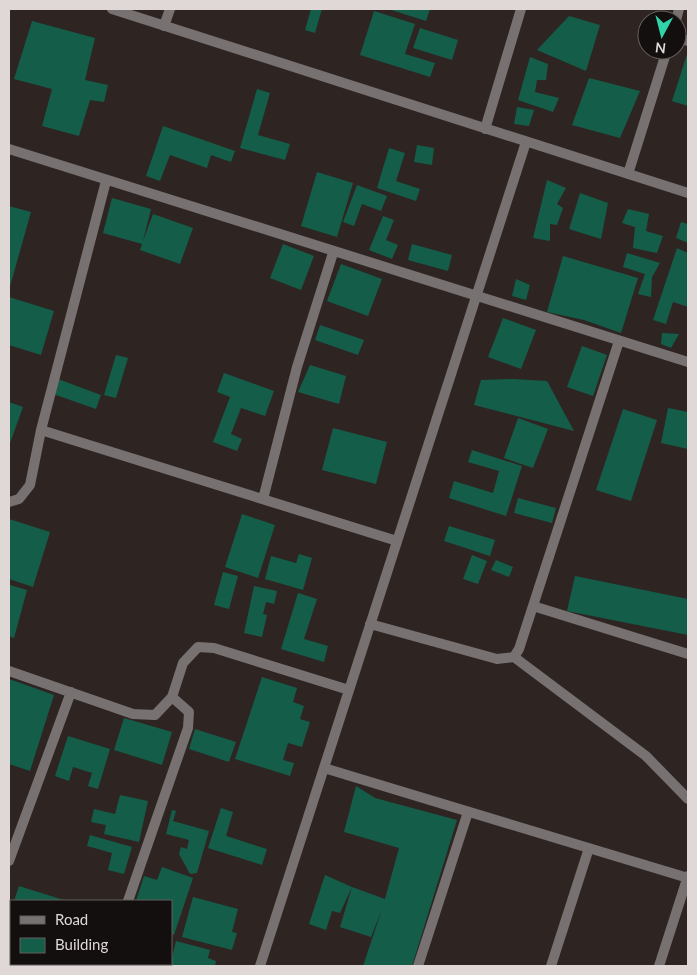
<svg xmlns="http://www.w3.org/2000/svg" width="697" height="975" viewBox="0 0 697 975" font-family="Lato,sans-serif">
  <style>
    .building { fill: #145d49 }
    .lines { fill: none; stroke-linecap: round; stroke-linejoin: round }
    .street { stroke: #777271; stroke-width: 10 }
  </style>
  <rect width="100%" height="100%" fill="#2e2523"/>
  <path class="building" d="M311 9H322L315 33 305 30Z
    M388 9H430L426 21Z
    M374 11 415 24 405 54 435 63 430 77 360 55Z
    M569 16 600 25 586 71 537 50Z
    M32 21 95 38 85 80 108 85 104 102 90 100 79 136 42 126 52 89 14 79Z
    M420 28 458 40 452 60 413 48Z
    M688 51V106L672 101Z
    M530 57 548 64 546 80H537L535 92 559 98 553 112 518 100Z
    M589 78 640 91 620 138 572 125Z
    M257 89 270 93 258 135 290 144 285 160 240 148Z
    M517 107 534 110 529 126 514 124Z
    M163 126 235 151 231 162 211 155 207 168 170 155 160 181 146 176Z
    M417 145 434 148 432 165 414 162Z
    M389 148 405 153 396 181 420 189 416 201 377 188Z
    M317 172 353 183 337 237 301 226Z
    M547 180 566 188 557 204 563 208 557 225 550 224V241L533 238Z
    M357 185 387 196 381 211 362 204 354 226 343 222Z
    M580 193 608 203 601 239 569 229Z
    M112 198 151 209 143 241 153 214 193 228 180 264 140 250 142 244 103 233Z
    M9 206 31 212 9 290Z
    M628 209 649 214 646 231 663 236 657 253 633 248 635 227 622 223Z
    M383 216 394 220 386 240 398 245 392 259 369 250Z
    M681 222 688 224V243L676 238Z
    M283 244 314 256 301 290 270 278Z
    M412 244 452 255 448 271 408 260Z
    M677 248 688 253V307L673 302 666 324 653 320Z
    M627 253 660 263 652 277 651 297 638 294 645 274 623 267Z
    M563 256 638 278 621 333 584 320 547 312Z
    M341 264 382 279 368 316 327 301Z
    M516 279 530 285 526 300 512 296Z
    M9 297 54 311 41 355 9 345Z
    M503 318 536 330 521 369 488 357Z
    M320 325 364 340 358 355 315 340Z
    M662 333 679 334 671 348 661 344Z
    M582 346 607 355 593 396 567 387Z
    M116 355 128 358 116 398 104 395Z
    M310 365 346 376 339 404 298 392Z
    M224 373 274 391 265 416 241 408 231 434 242 439 237 451 213 442 230 397 217 392Z
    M58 379 101 395 96 409 53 394Z
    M513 379 547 381 574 431 474 405 481 380Z
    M9 402 23 407 9 446Z
    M668 408 688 412V449L661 443Z
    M623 409 657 420 631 501 596 490Z
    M518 418 548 429 533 468 504 458Z
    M333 428 387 442 376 484 322 470Z
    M472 450 522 466 506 516 449 498 454 481 493 493 499 471 468 462Z
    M518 498 556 508 552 523 514 513Z
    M242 514 275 525 258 578 225 567Z
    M9 519 50 532 33 587 9 579Z
    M449 526 495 540 490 556 444 541Z
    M299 554 312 558 303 590 265 579 271 556 296 563Z
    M472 555 487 561 478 584 463 579Z
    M496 560 513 567 509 577 491 570Z
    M223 572 238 576 229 609 214 605Z
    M575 576 688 599V635L567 611Z
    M10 585 27 590 14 638 9 636Z
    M254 586 277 591 274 604 266 602 263 614 267 615 262 637 244 633Z
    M298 593 317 599 304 639 328 646 324 662 281 649Z
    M262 677 297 688 293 702 304 706 300 719 310 722 302 747 288 743 283 760 294 763 290 776 235 759Z
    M9 679 54 695 30 771 9 764Z
    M124 718 172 732 162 765 114 750Z
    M195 729 236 742 229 762 189 749Z
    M68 736 110 749 98 789 88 786 92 773 73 767 69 781 55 776Z
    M356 786 375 798 457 820 412 966H363L382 909 371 937 340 927 352 887 385 899 399 848 344 832Z
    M120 795 148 801 139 842 104 834 106 825 91 822 94 809 115 814Z
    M221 808 233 812 226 836 267 849 262 865 208 848Z
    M172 810 176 811 173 821 209 831 197 873 190 874 179 854 181 847 187 849 189 840 166 834Z
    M90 835 132 847 124 874 108 870 112 853 87 846Z
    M162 867 193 878 174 935 171 934V901H136L144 876 157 880Z
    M325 875 352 887 340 913 332 911 326 930 309 924Z
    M19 886 67 901H14Z
    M193 897 238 909 232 932 237 933 232 950 182 937Z
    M176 941 210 950 208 958 216 961 215 966H170Z
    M127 964H162L161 966H133Z"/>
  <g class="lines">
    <path class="street" d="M112 9 688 193
      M676 20 679 9
      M164 26 170 9
      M677 37 688 41
      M485 129 521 9
      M9 149 688 362
      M628 174 667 50
      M41 430 397 541
      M263 499 297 367 333 253
      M9 502 19 499 30 485 41 430 106 181
      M533 606 688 654
      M370 624 497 659 514 657 519 649 619 341
      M514 657 646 756 688 799
      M9 671 133 714 155 715 172 697 183 663 198 647 214 648 349 690
      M324 768 688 878
      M9 861 71 692
      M128 901 188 728 189 712 172 697
      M9 931 11 932
      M112 964 120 966
      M260 966 526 142
      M418 966 468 812
      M551 966 589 848
      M659 966 688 876"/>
  </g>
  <rect width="697" height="975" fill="none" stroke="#dfd8d7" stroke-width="20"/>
  <rect x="10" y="900" width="162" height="65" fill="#130f0e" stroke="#655f5e"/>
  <rect x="20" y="916" width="25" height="8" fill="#777271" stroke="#655f5e"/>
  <text x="55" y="925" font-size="15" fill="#dfd8d7">Road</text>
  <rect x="20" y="938" width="25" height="15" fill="#145d49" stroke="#655f5e"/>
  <text x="55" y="950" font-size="15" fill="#dfd8d7">Building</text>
  <g transform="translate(662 35) rotate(187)"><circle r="24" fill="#130f0e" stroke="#655f5e"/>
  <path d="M0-4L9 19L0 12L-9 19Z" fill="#31d4a9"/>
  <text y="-8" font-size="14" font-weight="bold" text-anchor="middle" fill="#dfd8d7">N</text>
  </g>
</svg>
